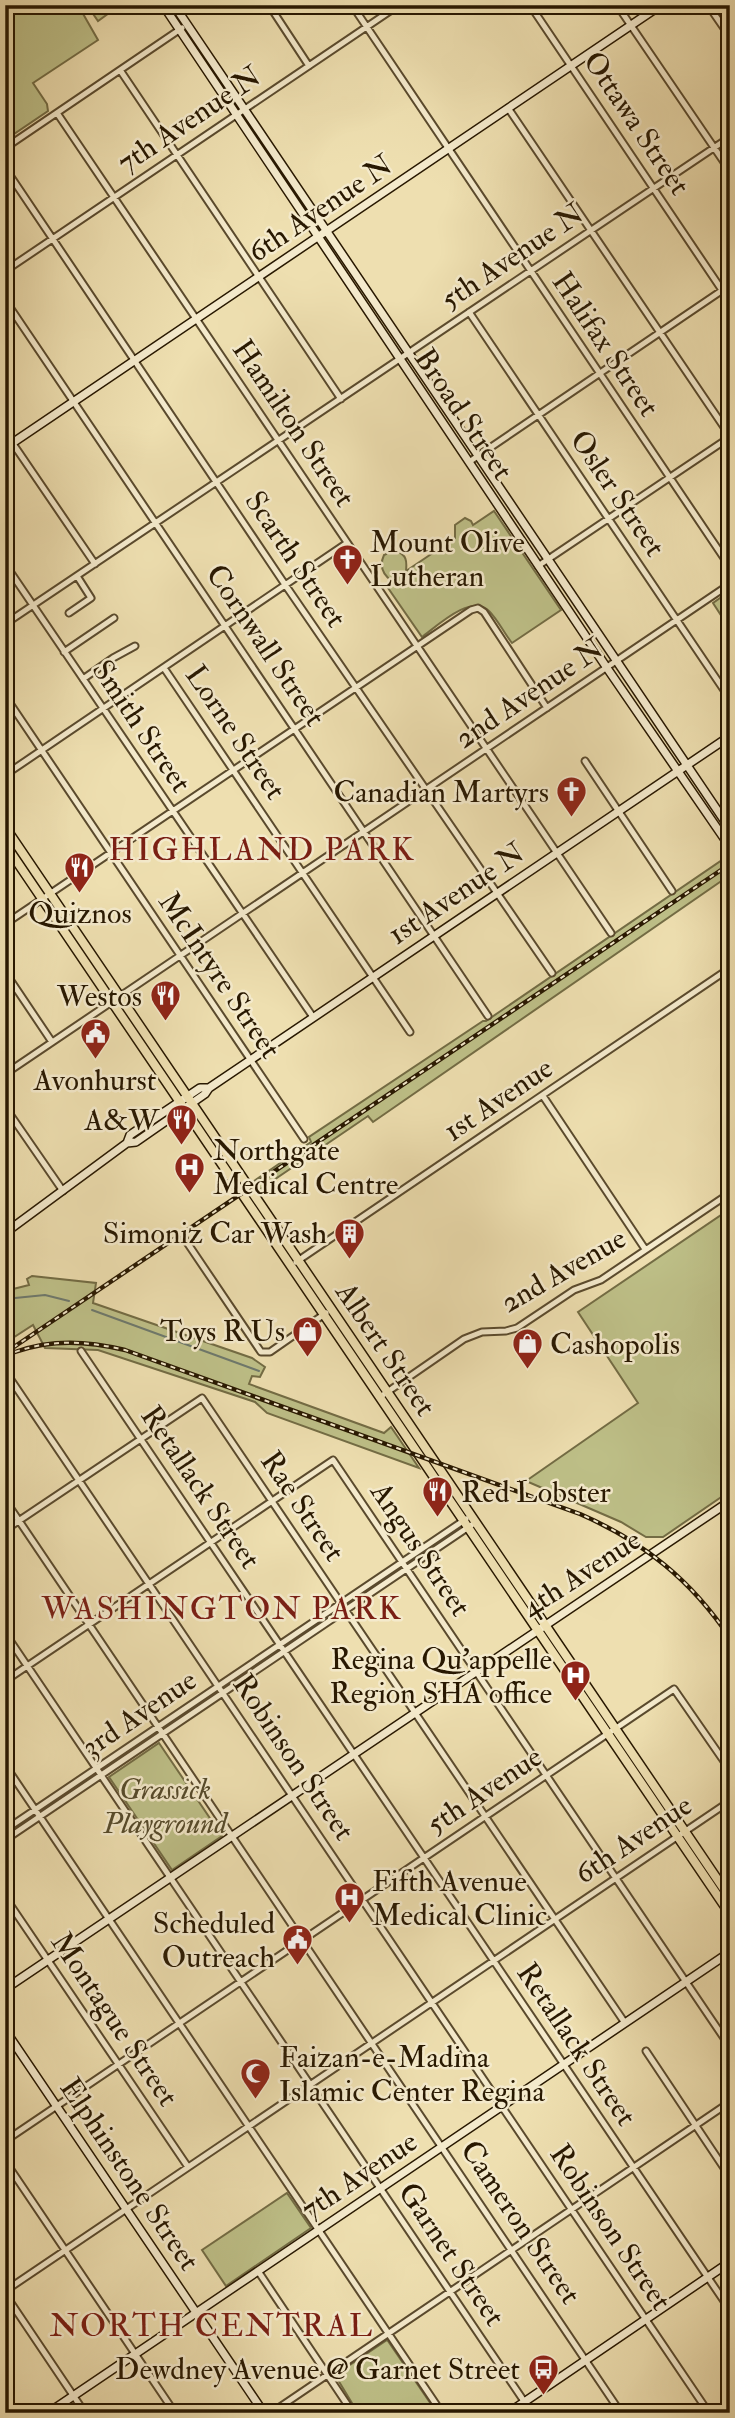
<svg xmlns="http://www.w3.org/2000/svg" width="735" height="2418" viewBox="0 0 735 2418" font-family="'IM FELL Double Pica',serif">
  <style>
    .green { fill: #bec088; stroke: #736c44; stroke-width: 2 }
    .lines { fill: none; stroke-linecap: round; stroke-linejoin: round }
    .stream { stroke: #6e796d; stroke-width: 2 }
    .street-casing { stroke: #5a4a2d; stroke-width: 9 }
    .secondary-casing { stroke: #281801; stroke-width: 10 }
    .primary-casing { stroke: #281801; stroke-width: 11 }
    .street { stroke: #f4eacc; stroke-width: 5 }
    .secondary { stroke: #f4eacc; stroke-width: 7 }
    .primary { stroke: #eedfb0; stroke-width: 8 }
    .rail-casing { stroke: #281801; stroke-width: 4.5 }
    .rail { stroke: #f4eacc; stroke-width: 2; stroke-dasharray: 5; stroke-linecap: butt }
    .labels { text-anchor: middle; stroke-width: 5; stroke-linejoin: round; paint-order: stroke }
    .street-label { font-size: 30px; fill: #281801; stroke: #f4eacc }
    .poi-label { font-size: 30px; fill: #281801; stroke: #f4eacc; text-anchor: end }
    .park-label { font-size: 30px; font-style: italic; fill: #554a2a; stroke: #f4eacc }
    .neighbourhood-label { font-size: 32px; letter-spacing: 2px; fill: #7a1f14; stroke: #f4eacc }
  </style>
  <rect width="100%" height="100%" fill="#eedfb0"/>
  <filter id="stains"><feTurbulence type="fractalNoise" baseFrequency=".00286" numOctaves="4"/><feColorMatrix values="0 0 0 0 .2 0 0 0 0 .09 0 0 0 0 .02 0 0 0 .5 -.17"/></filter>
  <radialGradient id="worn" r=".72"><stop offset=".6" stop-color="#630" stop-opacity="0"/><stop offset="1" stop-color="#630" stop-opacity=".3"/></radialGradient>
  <path class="green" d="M5 5H78L98 40 33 83 47 104 48 111 5 140Z
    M87 5H120L98 21Z
    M494 511 561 610 512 643C504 633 498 620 489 611 472 593 437 626 422 637L386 585 392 581C382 574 379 566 384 555L395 550C407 555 407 561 406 571L455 538V525L465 518 471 521 473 525Z
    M730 591V620L726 623 713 603Z
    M728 856 730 859V875L373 1122 368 1116 259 1190 254 1181 311 1142 309 1137 483 1021H486Z
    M730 1209V1491L663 1537H646L621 1522 526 1481 638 1403 578 1312Z
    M32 1276 96 1283 93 1303 252 1358 265 1367 260 1377 252 1376 249 1384 384 1433 391 1427 419 1468 267 1413 255 1402 98 1350 45 1348 33 1325 5 1343V1291L29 1285 27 1279Z
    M159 1743 222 1836 172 1870 109 1777Z
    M287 2193 311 2228 226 2286 202 2250Z
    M387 2340 388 2341 437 2413H358L335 2375Z"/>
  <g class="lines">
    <path class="stream" d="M5 1299 45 1295 69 1301
      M92 1310 259 1371"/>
    <defs>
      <path id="street" d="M269 5 309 66
        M352 5 730 567
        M530 5 730 302
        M617 5 730 171
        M708 5 730 37
        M120 70 341 399
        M508 108 730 436
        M57 113 611 933
        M5 148 182 28
        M5 168 286 586 552 973
        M5 271 399 5
        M5 300 488 1016
        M469 312 730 699
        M5 432 95 564
        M469 462 730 285
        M5 564 313 1017
        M538 566 730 437
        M69 613 91 598 77 576
        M5 624 730 137
        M64 652 114 618
        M164 668 410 1032
        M83 679 113 658 135 646
        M5 696 304 1139
        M585 761 672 891
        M5 775 347 543
        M5 924 471 610 478 608 484 612 547 708
        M5 972 52 1042
        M5 1074 730 584
        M543 1096 645 1249
        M5 1107 63 1191
        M184 1238 261 1352H270L326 1313
        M296 1262 730 968
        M81 1351 730 2310
        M5 1371 709 2413
        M380 1397 464 1339 482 1332 506 1331 517 1328 574 1290 601 1280 730 1193
        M5 1500 621 2413
        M5 1530 202 1398 625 2023
        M5 1633 532 2413
        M5 1681 333 1460 730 2047
        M5 1765 442 2413
        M5 1830 466 1519
        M5 1840 476 1522
        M5 1897 188 2167
        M646 2051 730 2177
        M5 2141 674 1689 730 1770
        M5 2161 175 2413
        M258 2271 353 2413
        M5 2291 730 1801
        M5 2294 85 2413
        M271 2413 730 2102"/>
      <path id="secondary" d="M163 5 607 668 730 847
        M174 5 730 829
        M5 448 661 5
        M127 1143 136 1142 205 1094 209 1088 730 736
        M5 1233 127 1143 130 1135 200 1088H209
        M5 1989 730 1501
        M5 2030 264 2413
        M48 2413 730 1952
        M508 2413 730 2262"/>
      <path id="primary" d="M5 827 730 1898
        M5 844 730 1914"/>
    </defs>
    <use href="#street" class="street-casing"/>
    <use href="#secondary" class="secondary-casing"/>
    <use href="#primary" class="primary-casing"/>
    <use href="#street" class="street"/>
    <use href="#secondary" class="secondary"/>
    <use href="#primary" class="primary"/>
    <defs>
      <path id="rail" d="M15 1352C52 1339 87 1341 125 1350L580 1514C644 1542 691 1580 730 1638
        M5 1353 730 864"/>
    </defs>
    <use href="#rail" class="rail-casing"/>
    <use href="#rail" class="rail"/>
  </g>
  <defs>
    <symbol id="church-pin" viewBox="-11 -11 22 30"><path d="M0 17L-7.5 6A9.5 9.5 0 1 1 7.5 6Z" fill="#8f2418" stroke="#f4eacc"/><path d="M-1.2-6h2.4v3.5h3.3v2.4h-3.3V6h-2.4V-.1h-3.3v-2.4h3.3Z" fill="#fff"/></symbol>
    <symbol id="restaurant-pin" viewBox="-11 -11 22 30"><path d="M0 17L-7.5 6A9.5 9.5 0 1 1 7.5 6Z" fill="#8f2418" stroke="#f4eacc"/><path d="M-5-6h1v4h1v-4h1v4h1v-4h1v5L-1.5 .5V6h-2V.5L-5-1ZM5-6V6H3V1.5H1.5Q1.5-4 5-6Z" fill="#fff"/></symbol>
    <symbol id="civic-pin" viewBox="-11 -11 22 30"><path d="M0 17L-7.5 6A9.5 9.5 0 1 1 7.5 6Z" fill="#8f2418" stroke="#f4eacc"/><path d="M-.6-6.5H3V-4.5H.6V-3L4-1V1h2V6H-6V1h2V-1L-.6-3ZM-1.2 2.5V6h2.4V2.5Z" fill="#fff"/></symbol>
    <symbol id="hospital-pin" viewBox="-11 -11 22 30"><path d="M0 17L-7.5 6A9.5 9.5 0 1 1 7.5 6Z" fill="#8f2418" stroke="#f4eacc"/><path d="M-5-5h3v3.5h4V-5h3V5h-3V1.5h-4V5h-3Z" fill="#fff"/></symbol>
    <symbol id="building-pin" viewBox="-11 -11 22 30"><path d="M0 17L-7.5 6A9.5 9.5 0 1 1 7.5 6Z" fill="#8f2418" stroke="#f4eacc"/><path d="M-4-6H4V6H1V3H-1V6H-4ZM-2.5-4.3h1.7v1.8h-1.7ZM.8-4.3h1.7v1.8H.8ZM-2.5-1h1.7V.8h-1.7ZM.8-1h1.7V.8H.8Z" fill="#fff"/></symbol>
    <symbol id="shop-pin" viewBox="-11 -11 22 30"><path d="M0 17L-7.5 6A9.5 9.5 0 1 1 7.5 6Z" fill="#8f2418" stroke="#f4eacc"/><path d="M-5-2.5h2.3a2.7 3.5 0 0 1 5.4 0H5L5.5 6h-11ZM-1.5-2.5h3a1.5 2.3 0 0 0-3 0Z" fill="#fff"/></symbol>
    <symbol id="mosque-pin" viewBox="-11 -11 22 30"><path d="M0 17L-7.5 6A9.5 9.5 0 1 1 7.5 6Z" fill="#8f2418" stroke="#f4eacc"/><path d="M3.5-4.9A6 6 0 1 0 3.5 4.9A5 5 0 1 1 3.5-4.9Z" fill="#fff"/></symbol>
    <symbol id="bus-pin" viewBox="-11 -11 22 30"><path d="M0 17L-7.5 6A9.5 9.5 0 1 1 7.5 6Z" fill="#8f2418" stroke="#f4eacc"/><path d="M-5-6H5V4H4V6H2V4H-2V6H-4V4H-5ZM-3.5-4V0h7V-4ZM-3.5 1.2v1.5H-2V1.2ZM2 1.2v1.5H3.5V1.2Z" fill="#fff"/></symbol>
  </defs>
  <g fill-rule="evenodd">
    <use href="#church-pin" x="330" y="542" width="35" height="47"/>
    <use href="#church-pin" x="554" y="774" width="35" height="47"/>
    <use href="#restaurant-pin" x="62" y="850" width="35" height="47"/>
    <use href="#restaurant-pin" x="148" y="978" width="35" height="47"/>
    <use href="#civic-pin" x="78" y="1016" width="35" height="47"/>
    <use href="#restaurant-pin" x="164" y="1102" width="35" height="47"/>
    <use href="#hospital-pin" x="172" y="1150" width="35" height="47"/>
    <use href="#building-pin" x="332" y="1216" width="35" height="47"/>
    <use href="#shop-pin" x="290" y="1314" width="35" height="47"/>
    <use href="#shop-pin" x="510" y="1326" width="35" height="47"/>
    <use href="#restaurant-pin" x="420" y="1474" width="35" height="47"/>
    <use href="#hospital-pin" x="558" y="1658" width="35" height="47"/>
    <use href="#hospital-pin" x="332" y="1880" width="35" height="47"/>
    <use href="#civic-pin" x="280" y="1922" width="35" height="47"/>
    <use href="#mosque-pin" x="238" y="2056" width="35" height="47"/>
    <use href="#bus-pin" x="526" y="2352" width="35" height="47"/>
  </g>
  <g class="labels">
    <g class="street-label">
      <text transform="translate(189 119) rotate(-34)" y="10">7th Avenue N</text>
      <text transform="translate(637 123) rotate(56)" y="10">Ottawa Street</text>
      <text transform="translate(320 208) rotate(-34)" y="10">6th Avenue N</text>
      <text transform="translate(512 256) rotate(-34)" y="10">5th Avenue N</text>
      <text transform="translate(606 344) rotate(56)" y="10">Halifax Street</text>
      <text transform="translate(464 414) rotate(56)" y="10">Broad Street</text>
      <text transform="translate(294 423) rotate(56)" y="10">Hamilton Street</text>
      <text transform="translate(618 493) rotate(56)" y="10">Osler Street</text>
      <text transform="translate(296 559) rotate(56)" y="10">Scarth Street</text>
      <text transform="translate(266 645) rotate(56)" y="10">Cornwall Street</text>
      <text transform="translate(529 693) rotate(-34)" y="10">2nd Avenue N</text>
      <text transform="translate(142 726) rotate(56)" y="10">Smith Street</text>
      <text transform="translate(236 732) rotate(56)" y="10">Lorne Street</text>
      <text transform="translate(456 893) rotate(-34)" y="10">1st Avenue N</text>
      <text transform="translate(220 975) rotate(56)" y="10">McIntyre Street</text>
      <text transform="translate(498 1099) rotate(-34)" y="10">1st Avenue</text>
      <text transform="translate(563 1270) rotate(-30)" y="10">2nd Avenue</text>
      <text transform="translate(386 1349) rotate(56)" y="10">Albert Street</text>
      <text transform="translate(201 1487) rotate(56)" y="10">Retallack Street</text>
      <text transform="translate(303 1506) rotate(56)" y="10">Rae Street</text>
      <text transform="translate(421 1549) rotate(56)" y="10">Angus Street</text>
      <text transform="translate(581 1573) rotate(-33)" y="10">4th Avenue</text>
      <text transform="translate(139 1713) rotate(-34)" y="10">3rd Avenue</text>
      <text transform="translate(294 1757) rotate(56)" y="10">Robinson Street</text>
      <text transform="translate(484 1790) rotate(-34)" y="10">5th Avenue</text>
      <text transform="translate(633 1839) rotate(-34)" y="10">6th Avenue</text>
      <text transform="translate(115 2019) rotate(56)" y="10">Montague Street</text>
      <text transform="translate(577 2044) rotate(56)" y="10">Retallack Street</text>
      <text transform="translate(130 2174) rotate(56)" y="10">Elphinstone Street</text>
      <text transform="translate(359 2175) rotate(-34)" y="10">7th Avenue</text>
      <text transform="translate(521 2222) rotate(56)" y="10">Cameron Street</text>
      <text transform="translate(611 2227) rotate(56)" y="10">Robinson Street</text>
      <text transform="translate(452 2254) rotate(56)" y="10">Garnet Street</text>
    </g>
    <g class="poi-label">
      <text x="370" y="552" text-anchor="start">Mount Olive<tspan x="370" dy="34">Lutheran</tspan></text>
      <text x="549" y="802">Canadian Martyrs</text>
      <text x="80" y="923" text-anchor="middle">Quiznos</text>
      <text x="142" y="1006">Westos</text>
      <text x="95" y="1090" text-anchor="middle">Avonhurst</text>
      <text x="159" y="1130">A&amp;W</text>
      <text x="213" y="1160" text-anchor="start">Northgate<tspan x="213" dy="34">Medical Centre</tspan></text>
      <text x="327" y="1243">Simoniz Car Wash</text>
      <text x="285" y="1341">Toys R Us</text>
      <text x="550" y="1354" text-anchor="start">Cashopolis</text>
      <text x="461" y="1502" text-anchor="start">Red Lobster</text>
      <text x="552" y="1669">Regina Qu'appelle<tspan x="552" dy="34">Region SHA office</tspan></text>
      <text x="372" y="1891" text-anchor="start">Fifth Avenue<tspan x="372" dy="34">Medical Clinic</tspan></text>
      <text x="275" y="1933">Scheduled<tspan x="275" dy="34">Outreach</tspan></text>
      <text x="279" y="2067" text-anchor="start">Faizan-e-Madina<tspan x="279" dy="34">Islamic Center Regina</tspan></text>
      <text x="520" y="2379">Dewdney Avenue @ Garnet Street</text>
    </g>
    <g class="park-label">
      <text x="165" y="1799">Grassick<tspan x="165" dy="34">Playground</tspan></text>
    </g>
    <g class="neighbourhood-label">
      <text x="262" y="860">HIGHLAND PARK</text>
      <text x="222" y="1619">WASHINGTON PARK</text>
      <text x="212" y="2336">NORTH CENTRAL</text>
    </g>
  </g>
  <rect width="735" height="2418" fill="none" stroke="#eedfb0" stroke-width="28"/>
  <rect x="7" y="7" width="721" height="2404" fill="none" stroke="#281801" stroke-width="3.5"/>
  <rect x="14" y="14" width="707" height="2390" fill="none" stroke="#281801" stroke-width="2"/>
  <rect width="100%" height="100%" filter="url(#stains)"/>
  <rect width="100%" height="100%" fill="url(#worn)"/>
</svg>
